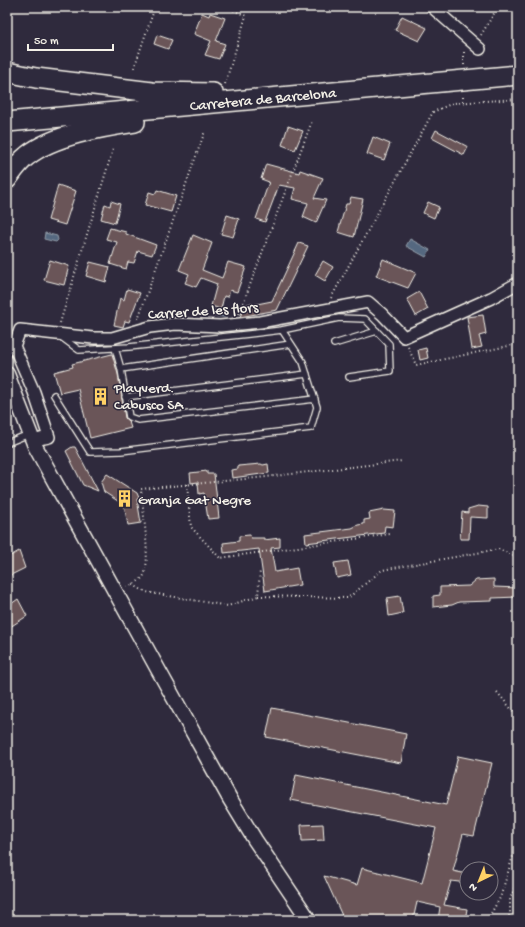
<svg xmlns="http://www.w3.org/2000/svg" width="525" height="927" viewBox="0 0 525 927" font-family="'Gochi Hand',sans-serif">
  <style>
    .water { fill: #546880; stroke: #949faa }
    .building { fill: #6a5559; stroke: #f4f1e8 }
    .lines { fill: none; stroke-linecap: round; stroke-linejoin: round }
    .service-casing { stroke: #f4f1e8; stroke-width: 8 }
    .minor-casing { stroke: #f4f1e8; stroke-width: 14 }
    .tertiary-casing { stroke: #f4f1e8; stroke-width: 17 }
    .trunk-casing { stroke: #f4f1e8; stroke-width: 22 }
    .path { stroke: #f4f1e8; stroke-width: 2; stroke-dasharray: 1 3; stroke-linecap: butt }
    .service { stroke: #2f2a3d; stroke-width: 5.5 }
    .minor { stroke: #2f2a3d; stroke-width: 11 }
    .tertiary { stroke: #2f2a3d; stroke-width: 14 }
    .trunk { stroke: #2f2a3d; stroke-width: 19 }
    .labels { text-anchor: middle; stroke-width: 3; stroke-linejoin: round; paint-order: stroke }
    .street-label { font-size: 15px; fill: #f4f1e8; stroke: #2f2a3d }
    .poi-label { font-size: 15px; fill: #f4f1e8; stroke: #2f2a3d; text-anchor: start }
  </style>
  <rect width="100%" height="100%" fill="#2f2a3d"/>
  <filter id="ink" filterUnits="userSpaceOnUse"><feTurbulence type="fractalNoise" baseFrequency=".025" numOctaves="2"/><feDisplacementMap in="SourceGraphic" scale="8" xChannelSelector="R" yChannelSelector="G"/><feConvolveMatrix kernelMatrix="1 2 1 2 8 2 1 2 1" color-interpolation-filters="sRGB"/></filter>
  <g filter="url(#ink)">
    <path class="water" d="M45 233 57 236 58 240 56 242 44 239Z
      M410 239 430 250 426 257 406 246Z
      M214 310 225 312 227 315 225 317 213 316Z"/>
    <path class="building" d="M202 13 209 16 210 13 225 18 216 41 225 44 219 59 205 55 211 41 194 34Z
      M402 16 427 28 419 41 395 30Z
      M157 35 172 40 168 49 154 44Z
      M288 126 303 131 295 150 282 145Z
      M436 130 468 147 464 155 432 138Z
      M373 137 390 144 384 160 367 154Z
      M266 164 299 173 300 170 323 178 314 198 326 200 316 223 303 217 308 203 292 199 295 188 279 185 265 222 256 219 269 182 261 179Z
      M58 185 76 191 65 225 48 220Z
      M157 190 176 196 171 212 145 205 149 192 155 194Z
      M351 197 363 199 354 237 338 232 346 204H349Z
      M111 201 120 204 115 223 101 219 105 204 110 206Z
      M428 202 439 207 434 218 423 213Z
      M227 215 239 219 233 237 221 234Z
      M110 228 126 232V234L156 245 152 255 138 251 134 263 128 262 126 269 110 264 117 242 106 239Z
      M193 235 212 243 202 270 222 278 228 262 246 267 237 292 230 290 228 297 224 296 221 309 211 306 217 284 201 278 196 287 185 283 189 274 179 270Z
      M299 243 308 246 277 310 240 317 245 305 251 303 252 305 272 301Z
      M383 259 416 273 408 288 376 276Z
      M50 260 69 266 64 285 44 280Z
      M323 261 333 267 325 281 315 275Z
      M90 262 110 267 106 282 86 276Z
      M127 289 140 293 129 322 125 321 123 327 114 325 120 298 124 300Z
      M419 292 428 309 416 316 407 299Z
      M483 315 486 334 479 336 482 347 472 349 467 317Z
      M426 348 428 358 420 360 418 350Z
      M112 354 118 374 125 418 129 422 131 428 90 438 78 389 60 393 54 372 73 367 72 364Z
      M72 447H75L98 491 83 485 66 451Z
      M261 464 263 465 268 464 269 473 232 478 231 470 238 469V466Z
      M207 471V474H214L219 518 208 519 204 493 199 494 198 482 191 483 190 473Z
      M107 474 137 493 139 498 137 499 141 523 128 525 124 505 104 492 101 482Z
      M478 506 488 507V518L470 517 469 539H460L462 512 468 513V509Z
      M384 510 395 511 393 527 385 526 384 533 306 543 305 534 352 528 358 525 364 524V520L370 519 369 513Z
      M250 535 251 538H264V540L280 538V547L271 548 275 572 297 568 300 585 265 591 259 549 224 553 223 543 239 541V536Z
      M19 551 25 568 7 577V558Z
      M348 561 351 575 337 578 334 563Z
      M494 579V587L518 588V597L492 598V601L459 602 452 605 433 607V596L440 595V587L469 586 476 580Z
      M400 596 403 613 389 616 387 598Z
      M18 599 27 616 7 629V607Z
      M272 708 406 734 401 763 266 737Z
      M458 756 492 763 474 836 463 834 453 871 467 874V883L451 881 444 905 467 909 465 920H438L440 907 417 902 413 920H344L324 876 357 885 362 868 422 883 436 828 291 800 296 775 446 805Z
      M323 824 324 840 302 841 301 825Z"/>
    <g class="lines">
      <defs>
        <path id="service" d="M60 336 79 350 129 347 249 334 282 330 339 318 365 319 389 344 390 371 349 377
          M334 344 377 331
          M115 348 121 369 129 417 138 420 315 399
          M121 369 291 344
          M54 395 90 452 121 451 311 428 317 407 303 362 282 330
          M125 397 307 374
          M7 443 29 434"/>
        <path id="minor" d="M432 7 480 49
          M33 441 44 438 49 437 34 392 14 346 20 330 93 338H112L150 327 175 324 220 326 260 322 368 302 382 314 404 337 491 298 518 283"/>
        <path id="tertiary" d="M7 374 35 446 160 673 230 799 255 840 309 920"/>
        <g id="trunk">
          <path d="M7 72 36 78 152 92 213 93"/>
          <path id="s1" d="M7 122 518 75"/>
          <path d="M7 179C13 171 19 162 27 156 53 135 102 127 135 122"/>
        </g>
      </defs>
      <use href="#service" class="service-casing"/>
      <use href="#minor" class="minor-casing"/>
      <use href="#tertiary" class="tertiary-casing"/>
      <use href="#trunk" class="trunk-casing"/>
      <path class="path" d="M481 35 498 7
        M464 65V52L466 51
        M134 68 155 7
        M225 84 246 16 227 7
        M463 102V94
        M331 298 433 112 453 103 518 99
        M239 314 312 121
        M138 319 205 131
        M60 323 113 149
        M408 347 416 365 518 344
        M187 484 191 527 220 558 390 534
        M133 585 146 592 228 606 258 596 260 570
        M127 587C132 585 140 581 143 577 152 564 142 506 141 489L266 477 402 461
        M258 596 348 598 382 570 499 549 518 558
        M497 692 518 717
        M487 920 500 898 518 840
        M508 920 510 913V899L518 880"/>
      <use href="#service" class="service"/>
      <use href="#minor" class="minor"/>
      <use href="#tertiary" class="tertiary"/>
      <use href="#trunk" class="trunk"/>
    </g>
  </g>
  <defs>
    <symbol id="building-bare" viewBox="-9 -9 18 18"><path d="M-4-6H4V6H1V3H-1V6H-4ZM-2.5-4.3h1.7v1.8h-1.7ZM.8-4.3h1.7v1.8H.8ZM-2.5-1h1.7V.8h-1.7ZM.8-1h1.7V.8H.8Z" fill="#ffd166" stroke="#2f2a3d" stroke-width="2.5" paint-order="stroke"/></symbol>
  </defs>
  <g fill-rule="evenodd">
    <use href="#building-bare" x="88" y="384" width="25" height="25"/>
    <use href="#building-bare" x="112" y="486" width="25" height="25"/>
  </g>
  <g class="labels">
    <g class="street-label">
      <text dy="5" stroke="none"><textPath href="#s1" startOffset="257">Carretera de Barcelona</textPath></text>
      <text transform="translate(203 310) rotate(-4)" y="5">Carrer de les flors</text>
    </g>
    <g class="poi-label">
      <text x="114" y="392">Playverd.<tspan x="114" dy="17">Cabusco SA</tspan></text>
      <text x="138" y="504">Granja Gat Negre</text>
    </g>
  </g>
  <rect width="525" height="927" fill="none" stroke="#2f2a3d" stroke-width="24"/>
  <rect x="12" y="12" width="501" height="903" fill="none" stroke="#f4f1e8" stroke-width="1.5" filter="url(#ink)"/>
  <g transform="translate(479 881) rotate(223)"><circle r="19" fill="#2f2a3d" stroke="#7e7a81"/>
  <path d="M0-3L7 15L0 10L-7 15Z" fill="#ffd166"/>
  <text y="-6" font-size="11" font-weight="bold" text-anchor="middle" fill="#f4f1e8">N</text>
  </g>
  <path d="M28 44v6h85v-6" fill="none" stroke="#f4f1e8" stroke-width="2"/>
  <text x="34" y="44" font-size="12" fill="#f4f1e8" stroke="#2f2a3d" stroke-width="3" paint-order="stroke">50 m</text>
</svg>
